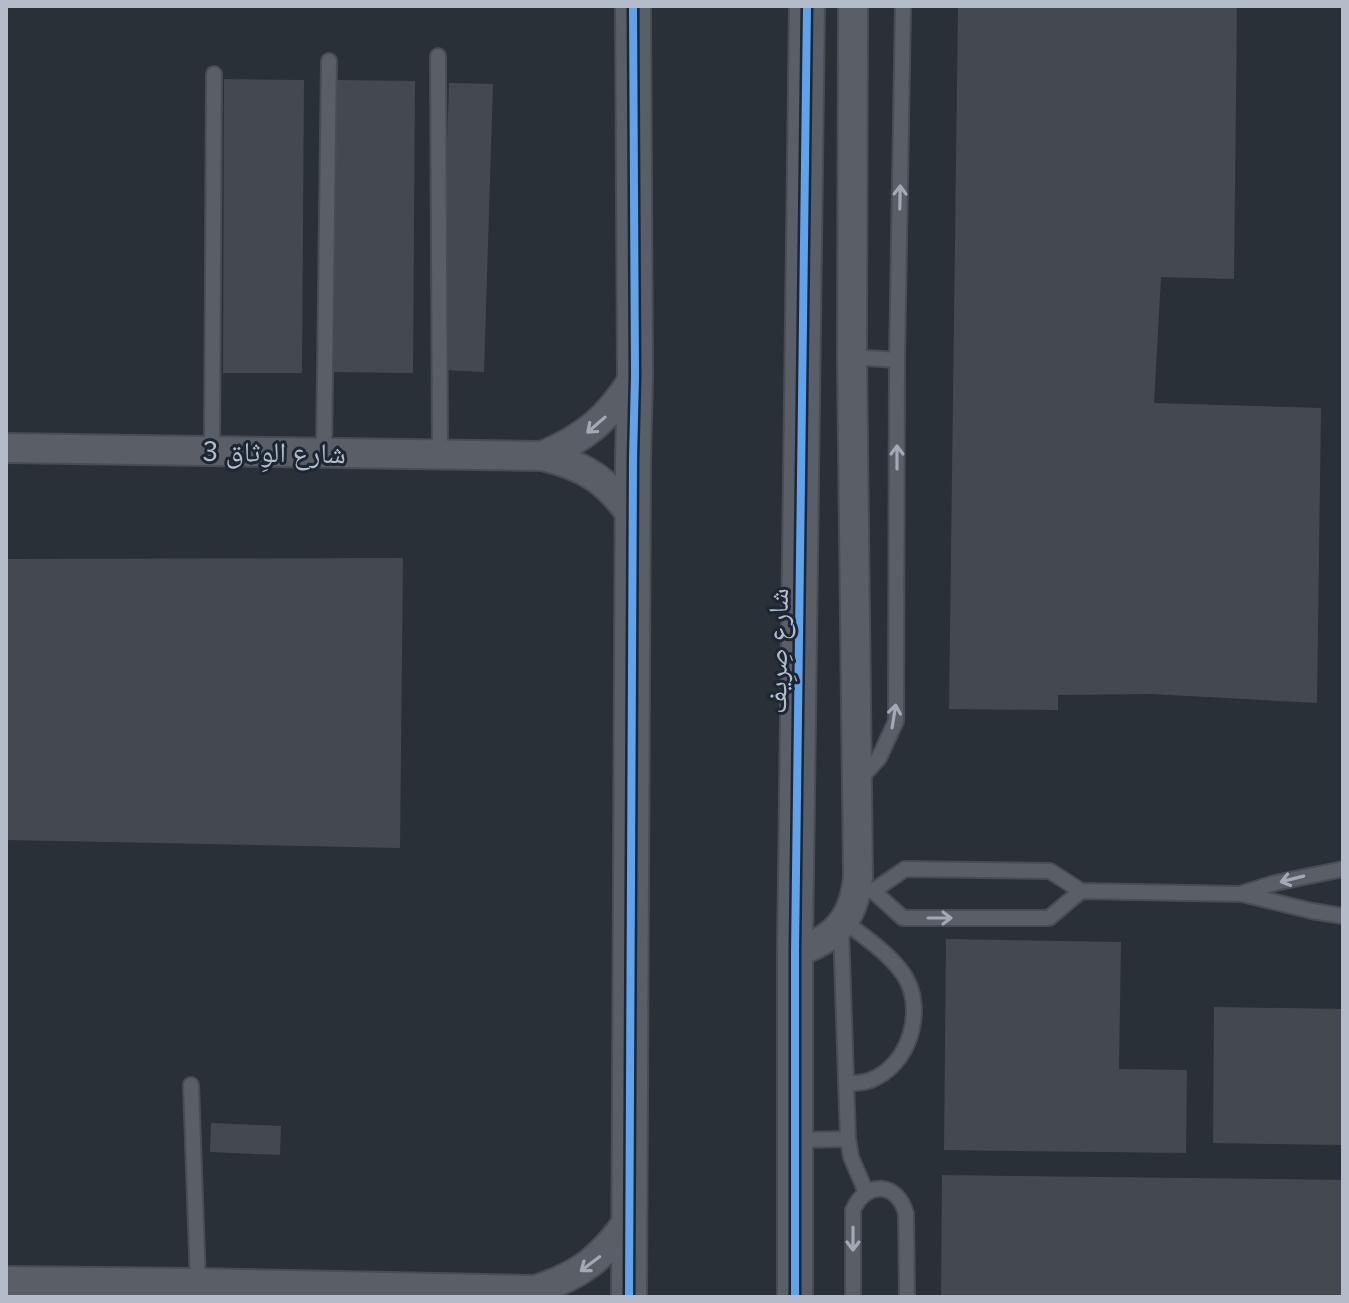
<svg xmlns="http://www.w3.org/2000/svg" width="1349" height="1303" viewBox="0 0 1349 1303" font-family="'IBM Plex Sans','Noto Naskh Arabic',sans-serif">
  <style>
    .building { fill: #444950 }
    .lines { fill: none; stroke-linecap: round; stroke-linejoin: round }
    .service-casing { stroke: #484c53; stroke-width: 18 }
    .minor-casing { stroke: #484c53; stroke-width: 32 }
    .tertiary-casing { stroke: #484c53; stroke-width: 38 }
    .service { stroke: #5a5e66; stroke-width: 14 }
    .minor { stroke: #5a5e66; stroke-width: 28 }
    .tertiary { stroke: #5a5e66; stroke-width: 34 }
    .cycleway-casing { stroke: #1d2633; stroke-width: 13 }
    .cycleway { stroke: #60a3ed; stroke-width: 8 }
    .oneway { stroke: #a2a9b5 }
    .labels { text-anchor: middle; stroke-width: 6; stroke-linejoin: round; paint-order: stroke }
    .street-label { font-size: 28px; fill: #b4bcc9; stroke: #1d2633 }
  </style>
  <rect width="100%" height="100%" fill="#2a3038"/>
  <path class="building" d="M958 6H1237L1234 279 1161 277 1154 403 1321 408 1317 703 1151 694 1058 695V710L949 709Z
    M224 79 304 80 302 373H223Z
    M335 80 415 81 413 373 333 372Z
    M449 83 493 84 484 372 440 370Z
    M403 558 400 848 6 840V559Z
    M946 939 1121 942 1119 1069 1187 1070 1186 1153 944 1150Z
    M1214 1007 1343 1009V1145L1213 1143Z
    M211 1123 281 1126 280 1155 210 1152Z
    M942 1175 1343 1180V1297H941Z"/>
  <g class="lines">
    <defs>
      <path id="service" d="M438 56 440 454
        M852 357 897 360
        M212 451 214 74
        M324 453 329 61
        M860 779 879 758 896 721 897 360 903 6
        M856 890 873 891 905 869 1050 871 1081 891 1242 894 1312 911 1343 916
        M873 891 903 918H1049L1081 891
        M1243 893 1275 883 1343 869
        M844 921C864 937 889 953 904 975 926 1009 910 1065 871 1080 864 1083 854 1083 846 1084
        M841 928 848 1139 851 1157 866 1192
        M191 1085 198 1283
        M795 1140 848 1139
        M853 1297V1210C866 1180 898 1182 906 1214L907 1297"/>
      <path id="minor" d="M6 448 542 456C584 465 608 481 632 516
        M542 456C586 438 610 417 635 376
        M795 952C835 940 854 919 858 877L852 357 853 6
        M6 1281 198 1283 535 1290C580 1276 604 1257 630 1218"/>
      <path id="tertiary" d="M629 1297 633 459 635 376 633 6
        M795 1297V952L807 6"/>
    </defs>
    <use href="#service" class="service-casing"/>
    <use href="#minor" class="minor-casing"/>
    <use href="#tertiary" class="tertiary-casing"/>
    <use href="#service" class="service"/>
    <use href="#minor" class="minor"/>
    <use href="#tertiary" class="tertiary"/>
    <defs>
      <path id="cycleway" d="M629 1297 633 459 635 376 633 6
        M795 1297V952L807 6"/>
    </defs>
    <use href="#cycleway" class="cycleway-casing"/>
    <use href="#cycleway" class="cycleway"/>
  </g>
  <defs><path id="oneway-shaft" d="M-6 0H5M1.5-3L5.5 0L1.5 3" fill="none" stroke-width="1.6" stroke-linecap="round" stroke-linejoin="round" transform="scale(2)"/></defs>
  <g class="oneway">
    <use href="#oneway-shaft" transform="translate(900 197) rotate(-89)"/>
    <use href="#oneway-shaft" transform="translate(596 425) rotate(139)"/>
    <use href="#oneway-shaft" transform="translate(897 457) rotate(-90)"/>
    <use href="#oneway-shaft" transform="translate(894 716) rotate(-81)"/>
    <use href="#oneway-shaft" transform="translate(1292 879) rotate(166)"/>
    <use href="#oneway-shaft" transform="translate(940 918)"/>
    <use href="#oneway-shaft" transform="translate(853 1239) rotate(90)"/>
    <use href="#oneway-shaft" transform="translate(590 1264) rotate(143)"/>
  </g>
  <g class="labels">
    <g class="street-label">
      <text transform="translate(274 452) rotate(1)" y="10">شارع الوِثاق 3</text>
      <text transform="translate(777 651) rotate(-89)" y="10">شارع صِرِيف</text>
    </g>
  </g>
  <rect width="1349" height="1303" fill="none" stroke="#b4bcc9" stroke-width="16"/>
</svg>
